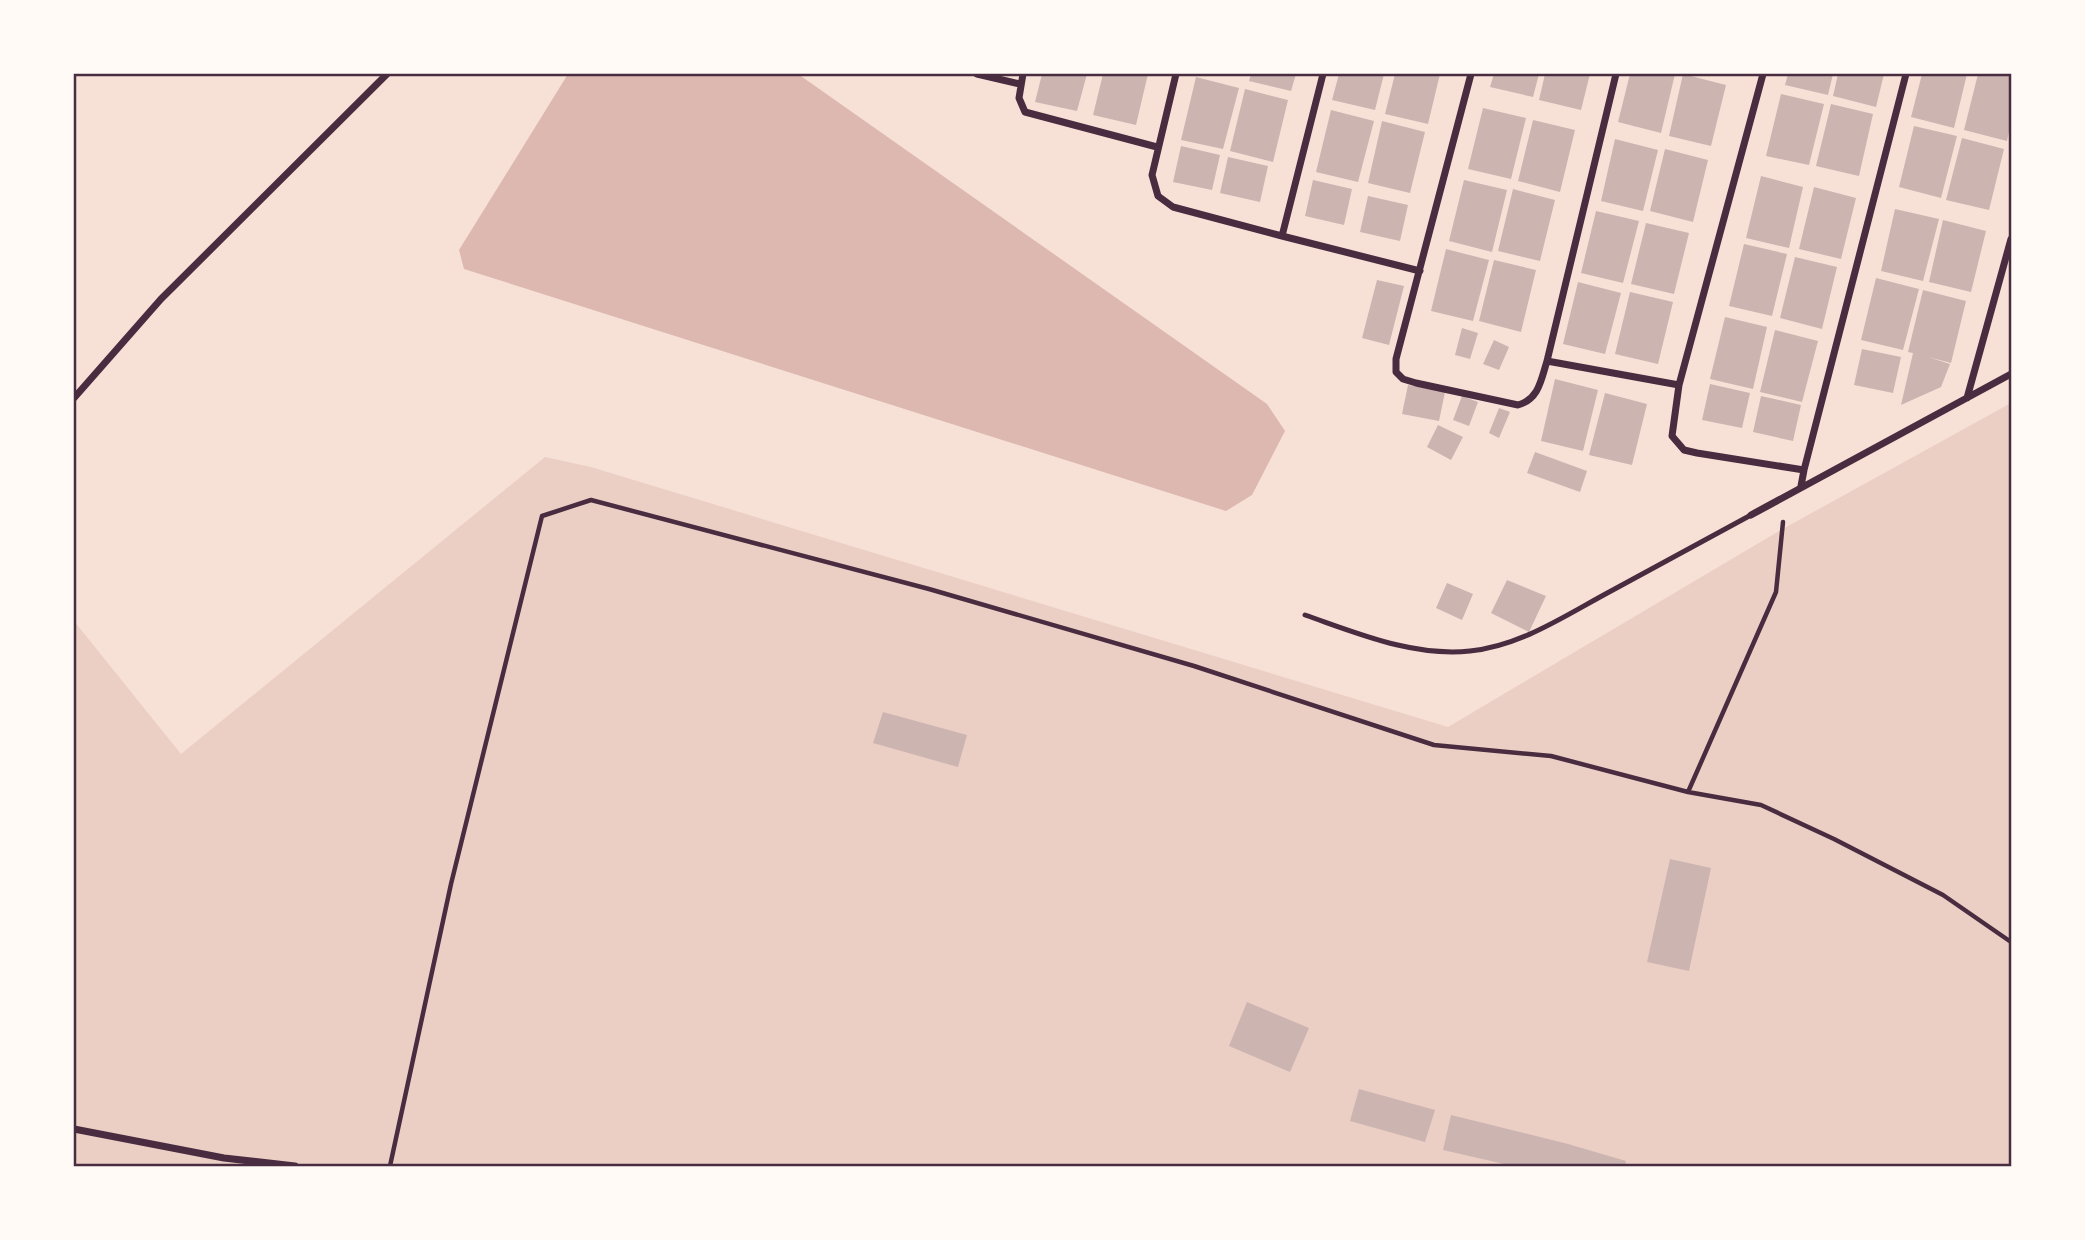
<svg xmlns="http://www.w3.org/2000/svg" width="2085" height="1240" viewBox="0 0 2085 1240" font-family="'Work Sans',sans-serif">
  <style>
    .green { fill: #ebcfc5 }
    .water { fill: #dcb8b0 }
    .building { fill: #ccb4b1 }
    .lines { fill: none; stroke-linecap: round; stroke-linejoin: round }
    .path { stroke: #4a2c40; stroke-width: 4.5 }
    .service { stroke: #4a2c40; stroke-width: 5 }
    .minor { stroke: #4a2c40; stroke-width: 7 }
    .neatline { fill: none; stroke: #4a2c40; stroke-width: 2.5 }
  </style>
  <rect width="100%" height="100%" fill="#f7e1d7"/>
  <path class="green" d="M2011 403V1166H74V621L181 754 545 457 591 467 1448 727 1779 531Z"/>
  <path class="water" d="M568 74H798L1267 404 1285 431 1252 495 1226 511 464 269 459 250Z"/>
  <path class="building" d="M1042 74H1087L1077 111 1035 102Z
    M1103 74H1148L1136 125 1093 115Z
    M1251 74H1296L1291 91 1249 81Z
    M1339 74H1384L1375 110 1332 100Z
    M1395 74H1440L1428 124 1385 114Z
    M1494 74H1539L1533 97 1490 87Z
    M1545 74H1590L1581 110 1539 100Z
    M1630 74H1675L1661 133 1618 122Z
    M1683 74 1726 85 1711 146 1669 136Z
    M1788 74H1833L1828 95 1785 85Z
    M1838 74H1884L1876 107 1833 96Z
    M1922 74H1967L1954 128 1911 117Z
    M1978 74H2000L2011 76V122L2007 141 1964 130Z
    M1196 77 1239 88 1223 149 1181 140Z
    M1245 89 1288 100 1273 162 1230 151Z
    M1781 94 1824 104 1809 165 1766 156Z
    M1831 104 1873 114 1859 176 1816 166Z
    M1483 108 1526 118 1511 179 1468 169Z
    M1331 110 1374 121 1358 182 1316 172Z
    M1533 120 1575 130 1560 192 1518 181Z
    M1382 121 1425 132 1410 193 1368 183Z
    M1914 126 1957 136 1941 198 1899 187Z
    M1962 138 2004 149 1989 210 1946 200Z
    M1615 139 1658 150 1643 211 1601 201Z
    M1181 146 1220 155 1212 190 1173 182Z
    M1665 149 1708 160 1693 222 1650 211Z
    M1228 157 1268 166 1260 202 1220 193Z
    M1761 176 1803 187 1789 248 1746 238Z
    M1313 180 1352 189 1344 225 1305 216Z
    M1464 180 1507 190 1492 252 1449 241Z
    M1814 187 1856 198 1841 259 1799 249Z
    M1513 189 1555 200 1540 261 1498 251Z
    M1368 196 1408 205 1400 241 1360 232Z
    M1895 209 1939 219 1923 281 1881 271Z
    M1596 211 1639 221 1623 283 1581 273Z
    M1943 220 1986 231 1971 292 1929 282Z
    M1646 223 1689 233 1674 294 1631 284Z
    M1744 244 1787 254 1772 316 1729 306Z
    M1446 249 1489 260 1473 321 1431 311Z
    M1795 257 1837 267 1822 329 1780 318Z
    M1494 260 1536 270 1521 332 1479 321Z
    M1876 278 1919 289 1903 350 1861 340Z
    M1377 280 1404 286 1389 345 1362 338Z
    M1578 282 1621 293 1605 354 1563 344Z
    M1923 290 1966 301 1951 363 1928 357 1950 364 1941 387 1901 405 1913 353 1908 352Z
    M1630 292 1673 302 1658 364 1615 354Z
    M1725 317 1767 327 1753 389 1710 379Z
    M1462 328 1478 333 1470 359 1455 355Z
    M1775 330 1818 341 1802 402 1760 392Z
    M1494 340 1509 347 1499 370 1483 364Z
    M1862 349 1901 357 1893 393 1854 385Z
    M1555 379 1598 390 1583 451 1541 441Z
    M1710 384 1750 393 1742 428 1702 420Z
    M1408 385 1445 392 1439 421 1402 414Z
    M1605 393 1647 404 1632 465 1589 455Z
    M1462 396 1478 402 1469 426 1453 420Z
    M1761 396 1801 405 1793 441 1753 432Z
    M1499 408 1510 412 1499 438 1489 433Z
    M1438 425 1463 437 1451 460 1427 447Z
    M1535 452 1587 471 1580 492 1527 473Z
    M1507 580 1546 596 1529 632 1491 613Z
    M1447 583 1473 594 1462 620 1436 608Z
    M883 712 967 735 958 767 873 743Z
    M1670 859 1711 868 1689 971 1647 962Z
    M1247 1002 1309 1028 1290 1072 1229 1046Z
    M1359 1089 1435 1110 1425 1142 1350 1121Z
    M1451 1115 1568 1144 1626 1161 1625 1166H1513L1443 1150Z"/>
  <g class="lines">
    <path class="path" d="M1783 522 1776 592 1688 792 1761 805 1834 839 1943 895 2011 942
      M390 1166 451 884 542 516 591 500 929 589 1194 666 1434 745 1551 756 1688 792"/>
    <path class="service" d="M1305 615C1357 633 1413 657 1470 651 1521 646 1566 615 1611 591 1657 566 1704 541 1751 515"/>
    <path class="minor" d="M977 74 1020 84
      M1023 74 1019 98 1025 112 1157 147
      M1176 74 1152 175 1158 196 1173 207 1282 236
      M1323 74 1282 236 1420 271
      M1471 74 1396 359V372L1403 379 1416 383 1518 405C1539 399 1541 380 1547 361
      M1616 74 1547 361 1679 385
      M1763 74 1679 385 1672 436 1684 450 1697 453 1804 470
      M74 398 161 299 387 74
      M1967 398 2011 239
      M1801 486 1804 470 1906 74
      M1751 515 2011 374
      M74 1129 224 1158 295 1166"/>
  </g>
  <rect width="2085" height="1240" fill="none" stroke="#fffaf5" stroke-width="150"/>
  <rect x="75" y="75" width="1935" height="1090" class="neatline"/>
</svg>
